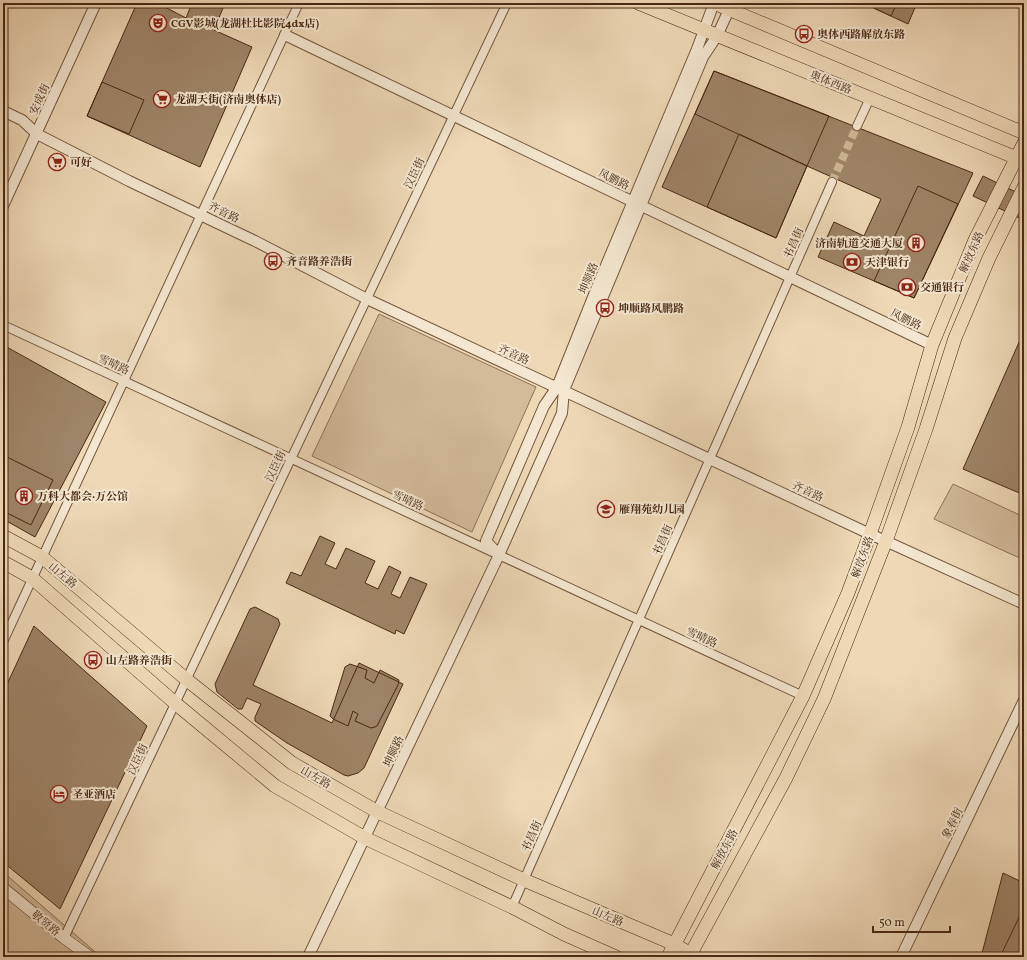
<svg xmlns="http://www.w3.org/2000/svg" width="1027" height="960" viewBox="0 0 1027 960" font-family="Vollkorn,'Noto Serif SC',serif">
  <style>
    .green { fill: #d2ba9a; stroke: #8d7256 }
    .building { fill: #9e8468; stroke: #482913 }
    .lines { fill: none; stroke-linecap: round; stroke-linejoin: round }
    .minor-tunnel { stroke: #cdb595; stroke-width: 8; stroke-dasharray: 8 4; stroke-linecap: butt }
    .minor-casing { stroke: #72553c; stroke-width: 10 }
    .tertiary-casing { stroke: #72553c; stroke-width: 12 }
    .secondary-casing { stroke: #482913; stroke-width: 12 }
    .primary-casing { stroke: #482913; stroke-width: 14 }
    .minor { stroke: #f4e6d0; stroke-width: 8 }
    .tertiary { stroke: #f4e6d0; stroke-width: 10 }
    .secondary { stroke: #f4e6d0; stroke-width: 11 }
    .primary { stroke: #eed8b6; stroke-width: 13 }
    .labels { text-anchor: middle; stroke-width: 4; stroke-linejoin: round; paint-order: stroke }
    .poi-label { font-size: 11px; font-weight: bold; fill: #482913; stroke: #f4e6d0; text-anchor: start }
    .street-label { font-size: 11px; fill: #482913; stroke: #f4e6d0 }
  </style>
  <rect width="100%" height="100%" fill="#eed8b6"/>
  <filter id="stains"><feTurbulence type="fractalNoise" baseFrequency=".005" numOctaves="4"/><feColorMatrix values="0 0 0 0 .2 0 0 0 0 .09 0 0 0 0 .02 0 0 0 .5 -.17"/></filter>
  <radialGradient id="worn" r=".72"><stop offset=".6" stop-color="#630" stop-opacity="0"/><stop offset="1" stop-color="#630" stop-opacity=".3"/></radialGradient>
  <path class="green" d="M379 314 536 387 472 532 312 456Z
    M953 484 1024 517V560L934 519Z
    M3 872 101 957H3Z"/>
  <path class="building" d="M137 3H157L186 18 192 3H225L214 30 252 47 200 167 87 116Z
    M863 3H917L908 24Z
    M863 3H897L891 16Z
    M714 71 973 173 914 298 818 257 834 222 864 236 881 199 807 166 776 238 662 187Z
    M714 71 829 116 807 166 695 114Z
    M102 82 144 100 129 134 87 116Z
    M739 134 807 166 776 238 707 207Z
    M983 176 1024 196V220L973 196Z
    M918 186 958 204 914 298 874 281Z
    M1024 331V495L963 469Z
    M3 345 106 402 35 537 3 519Z
    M3 455 53 480 31 525 3 511Z
    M320 536 335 543 325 564 336 569 346 548 375 561 365 583 378 589 389 566 401 572 391 594 400 598 410 577 427 584 404 634 396 630 395 634 286 583 291 572 301 576Z
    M255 607 278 619 280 624 253 685 332 723 359 663 403 684 364 768 358 773 348 776 344 775 287 743 255 721V717L261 704 247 698 242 709H238L217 692 215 684 250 609Z
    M34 626 147 726 60 909 3 862V693Z
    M350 664 367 670 365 678 374 683 380 670 399 680 398 685 377 726 375 727 371 728 355 721 358 714 353 711 348 726 333 719 330 716 345 667Z
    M1003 873 1024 883V957H981Z
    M1024 907V957H1000Z"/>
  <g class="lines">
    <path class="minor-tunnel" d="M832 182 857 126"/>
    <defs>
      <path id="minor" d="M857 126 870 98
        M3 325 803 696
        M3 642 299 3
        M512 907 832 182
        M64 938 507 3"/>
      <path id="tertiary" d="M285 35 932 345
        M3 111 22 120 37 134 129 181 255 241 367 299 870 534 1024 604
        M3 206 96 3
        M499 555 486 541 544 406 557 387 599 282 697 49 714 3
        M308 957 499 555 562 413 564 390 703 57 717 36 732 3
        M901 957 1024 700"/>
      <path id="secondary" d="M3 888 64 938 90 957"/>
      <path id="primary" d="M638 3 1024 161
        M714 3 1024 133
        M3 536 42 557 187 680 292 763 378 812 524 880 674 944 696 957
        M3 562 32 578 175 703 275 786 365 838 512 907 564 934 616 957
        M668 957 803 696 848 593 870 534 908 427 932 345 975 240 1024 143
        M689 957 786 778 824 699 886 541 926 429 955 338 989 258 1024 187"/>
    </defs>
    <use href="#minor" class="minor-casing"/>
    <use href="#tertiary" class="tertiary-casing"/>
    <use href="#secondary" class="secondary-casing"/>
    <use href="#primary" class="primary-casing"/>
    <use href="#minor" class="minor"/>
    <use href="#tertiary" class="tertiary"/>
    <use href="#secondary" class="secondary"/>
    <use href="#primary" class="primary"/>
  </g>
  <defs>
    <symbol id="theatre-ring" viewBox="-11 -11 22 22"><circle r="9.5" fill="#f4e6d0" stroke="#8f2418" stroke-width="1.5"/><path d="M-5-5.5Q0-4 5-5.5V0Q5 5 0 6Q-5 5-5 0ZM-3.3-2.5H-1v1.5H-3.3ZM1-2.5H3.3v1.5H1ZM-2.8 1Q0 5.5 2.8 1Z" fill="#8f2418"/></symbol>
    <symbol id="bus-ring" viewBox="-11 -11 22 22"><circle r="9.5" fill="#f4e6d0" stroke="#8f2418" stroke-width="1.5"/><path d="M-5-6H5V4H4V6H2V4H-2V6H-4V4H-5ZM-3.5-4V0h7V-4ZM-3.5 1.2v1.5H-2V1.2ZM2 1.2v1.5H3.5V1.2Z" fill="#8f2418"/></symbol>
    <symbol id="supermarket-ring" viewBox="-11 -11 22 22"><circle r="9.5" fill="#f4e6d0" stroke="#8f2418" stroke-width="1.5"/><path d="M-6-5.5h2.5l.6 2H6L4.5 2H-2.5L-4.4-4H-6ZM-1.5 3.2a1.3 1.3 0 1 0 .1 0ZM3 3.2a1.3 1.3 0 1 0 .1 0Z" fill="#8f2418"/></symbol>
    <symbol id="building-ring" viewBox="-11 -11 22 22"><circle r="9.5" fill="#f4e6d0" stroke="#8f2418" stroke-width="1.5"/><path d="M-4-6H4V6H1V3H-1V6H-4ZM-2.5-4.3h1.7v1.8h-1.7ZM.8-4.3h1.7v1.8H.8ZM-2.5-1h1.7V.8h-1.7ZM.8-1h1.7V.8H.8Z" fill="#8f2418"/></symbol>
    <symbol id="bank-ring" viewBox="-11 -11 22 22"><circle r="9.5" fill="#f4e6d0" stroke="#8f2418" stroke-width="1.5"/><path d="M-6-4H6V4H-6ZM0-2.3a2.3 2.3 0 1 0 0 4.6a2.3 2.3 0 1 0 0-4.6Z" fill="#8f2418"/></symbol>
    <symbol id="school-ring" viewBox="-11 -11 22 22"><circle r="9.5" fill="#f4e6d0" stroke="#8f2418" stroke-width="1.5"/><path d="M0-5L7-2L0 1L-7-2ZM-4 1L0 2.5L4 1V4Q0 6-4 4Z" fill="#8f2418"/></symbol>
    <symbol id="hotel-ring" viewBox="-11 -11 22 22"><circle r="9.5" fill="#f4e6d0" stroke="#8f2418" stroke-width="1.5"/><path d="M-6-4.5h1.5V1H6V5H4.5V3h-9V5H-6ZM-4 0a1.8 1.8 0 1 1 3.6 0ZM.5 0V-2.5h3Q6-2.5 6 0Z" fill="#8f2418"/></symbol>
  </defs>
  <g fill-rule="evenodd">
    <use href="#theatre-ring" x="148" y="13" width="20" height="20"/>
    <use href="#bus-ring" x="794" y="24" width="20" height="20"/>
    <use href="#supermarket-ring" x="152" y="89" width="20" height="20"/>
    <use href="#supermarket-ring" x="47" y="152" width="20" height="20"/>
    <use href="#building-ring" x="906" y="233" width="20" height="20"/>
    <use href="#bus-ring" x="263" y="251" width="20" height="20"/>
    <use href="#bank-ring" x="842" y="252" width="20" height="20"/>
    <use href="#bank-ring" x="897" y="277" width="20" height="20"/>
    <use href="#bus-ring" x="595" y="298" width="20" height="20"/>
    <use href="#building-ring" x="14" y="486" width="20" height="20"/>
    <use href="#school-ring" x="596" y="499" width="20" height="20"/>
    <use href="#bus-ring" x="83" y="650" width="20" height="20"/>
    <use href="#hotel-ring" x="49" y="784" width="20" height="20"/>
  </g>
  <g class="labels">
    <g class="poi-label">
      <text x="171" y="27">CGV影城(龙湖杜比影院4dx店)</text>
      <text x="817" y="38">奥体西路解放东路</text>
      <text x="175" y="103">龙湖天街(济南奥体店)</text>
      <text x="70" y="166">可好</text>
      <text x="903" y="247" text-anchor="end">济南轨道交通大厦</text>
      <text x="286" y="265">齐音路养浩街</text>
      <text x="865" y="266">天津银行</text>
      <text x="920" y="291">交通银行</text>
      <text x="618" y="312">坤顺路风鹏路</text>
      <text x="37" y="500">万科大都会·万公馆</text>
      <text x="619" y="513">雁翔苑幼儿园</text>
      <text x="106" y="664">山左路养浩街</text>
      <text x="72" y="798">圣亚酒店</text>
    </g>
    <g class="street-label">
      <text transform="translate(831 82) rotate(22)" y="4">奥体西路</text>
      <text transform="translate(39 99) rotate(-65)" y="4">安成街</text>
      <text transform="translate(414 173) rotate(-65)" y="4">汉臣街</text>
      <text transform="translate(614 179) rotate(26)" y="4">凤鹏路</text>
      <text transform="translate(224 212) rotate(26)" y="4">齐音路</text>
      <text transform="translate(793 243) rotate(-66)" y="4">书昌街</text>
      <text transform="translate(971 252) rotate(-66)" y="4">解放东路</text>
      <text transform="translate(588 278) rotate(-67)" y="4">坤顺路</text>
      <text transform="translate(906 319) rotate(26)" y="4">凤鹏路</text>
      <text transform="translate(514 354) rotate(25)" y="4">齐音路</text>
      <text transform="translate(114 364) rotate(25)" y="4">雪晴路</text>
      <text transform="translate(275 466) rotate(-65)" y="4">汉臣街</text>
      <text transform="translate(808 491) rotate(25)" y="4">齐音路</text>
      <text transform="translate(408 500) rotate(25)" y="4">雪晴路</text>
      <text transform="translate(662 540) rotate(-66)" y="4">书昌街</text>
      <text transform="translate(862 557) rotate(-70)" y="4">解放东路</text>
      <text transform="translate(63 575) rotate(40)" y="4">山左路</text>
      <text transform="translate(702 637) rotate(25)" y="4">雪晴路</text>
      <text transform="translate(393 751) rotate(-65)" y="4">坤顺路</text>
      <text transform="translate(137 759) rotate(-65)" y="4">汉臣街</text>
      <text transform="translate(316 777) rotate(30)" y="4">山左路</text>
      <text transform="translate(952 823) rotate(-64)" y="4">象春街</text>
      <text transform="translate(531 836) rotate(-66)" y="4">书昌街</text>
      <text transform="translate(724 849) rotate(-62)" y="4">解放东路</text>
      <text transform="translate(608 916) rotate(23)" y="4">山左路</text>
      <text transform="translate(46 923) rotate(39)" y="4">敬贤路</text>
    </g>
  </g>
  <rect width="1027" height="960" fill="none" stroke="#eed8b6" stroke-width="16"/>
  <rect x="4" y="4" width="1019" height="952" fill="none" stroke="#482913" stroke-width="2"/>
  <rect x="8" y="8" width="1011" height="944" fill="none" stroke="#482913"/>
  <path d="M873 926v6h77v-6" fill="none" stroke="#482913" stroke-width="2"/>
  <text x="879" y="926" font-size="12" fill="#482913" stroke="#f4e6d0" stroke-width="3" paint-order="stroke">50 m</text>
  <rect width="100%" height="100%" filter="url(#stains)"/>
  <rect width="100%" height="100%" fill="url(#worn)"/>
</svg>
